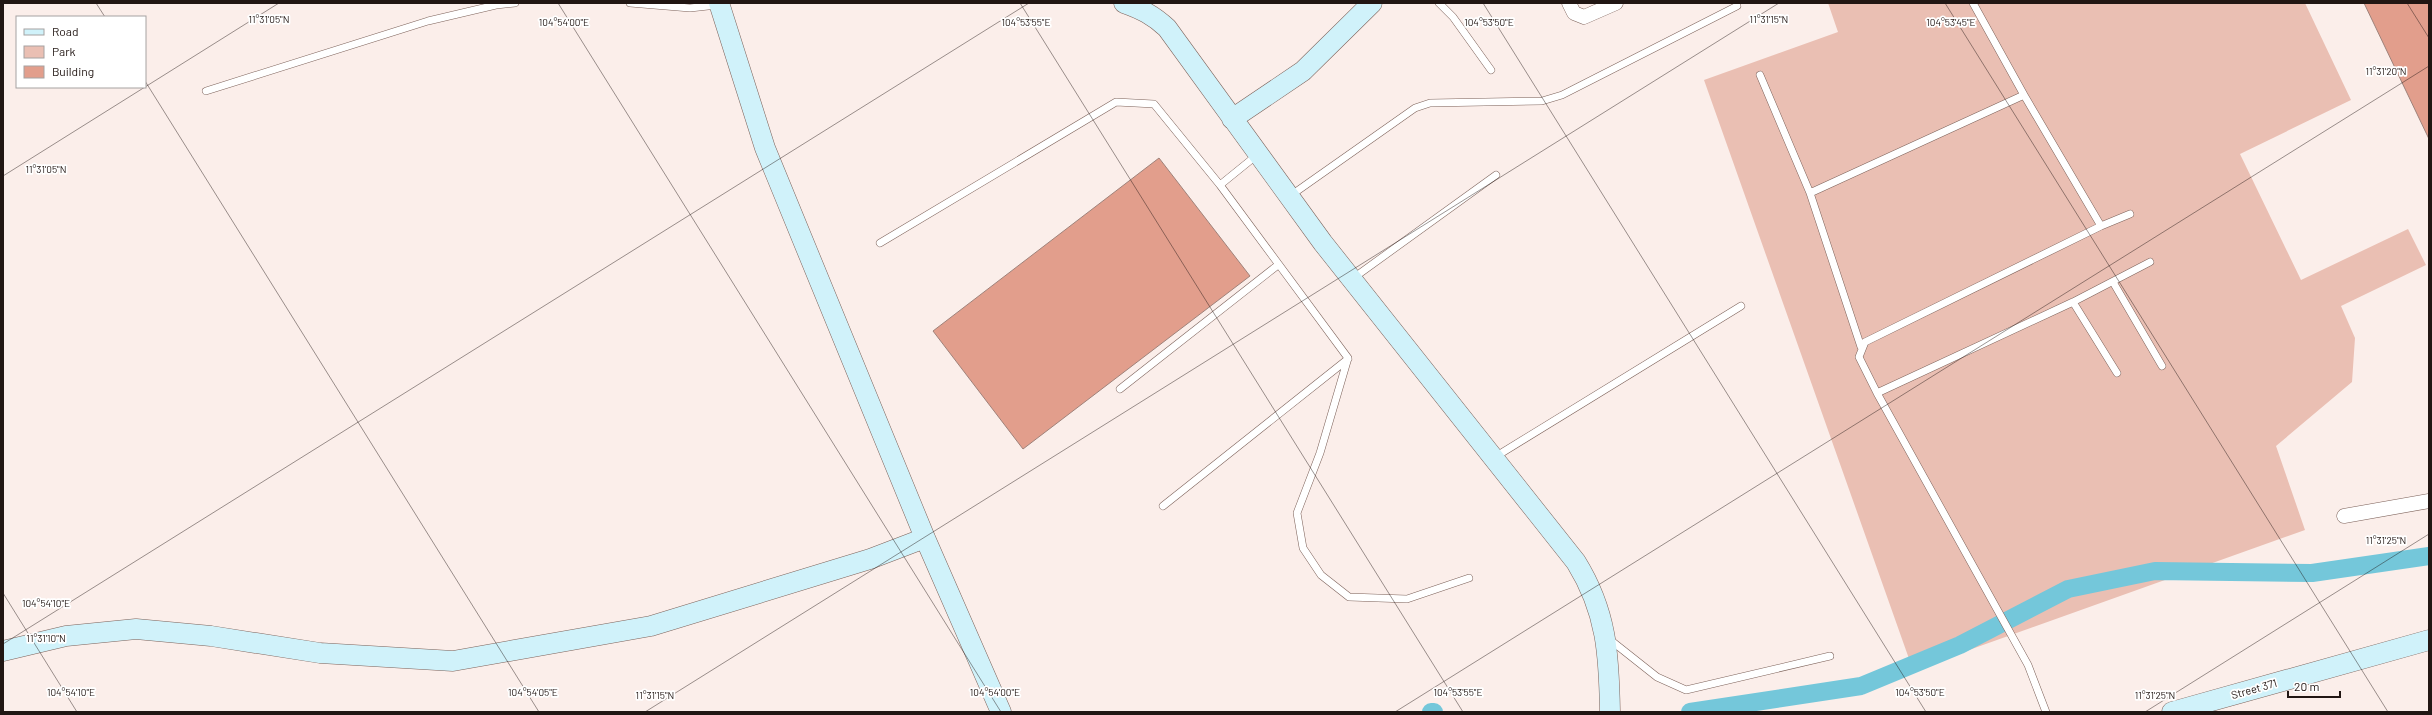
<svg xmlns="http://www.w3.org/2000/svg" width="2432" height="715" viewBox="0 0 2432 715" font-family="Barlow,sans-serif">
  <style>
    .green { fill: #eabfb3 }
    .lines { fill: none; stroke-linecap: round; stroke-linejoin: round }
    .canal { stroke: #74c7da; stroke-width: 18 }
    .building { fill: #e29e8c; stroke: #9f827a }
    .lane-casing { stroke: #7d625a; stroke-width: 8 }
    .street-casing { stroke: #7d625a; stroke-width: 15 }
    .secondary-casing { stroke: #7d625a; stroke-width: 21 }
    .lane { stroke: #fff; stroke-width: 7 }
    .street { stroke: #fff; stroke-width: 14 }
    .secondary { stroke: #d0f2fa; stroke-width: 20 }
    .ticks { fill: none; stroke: #211613; stroke-width: 1; stroke-opacity: 0.45 }
    .labels { text-anchor: middle; stroke-width: 3.5; stroke-linejoin: round; paint-order: stroke }
    .street-label { font-size: 11px; fill: #211613; stroke: #fff }
    .ticks-label { font-size: 10px; text-anchor: middle; fill: #211613; stroke: #fff; stroke-width: 3.5; stroke-linejoin: round; paint-order: stroke }
  </style>
  <rect width="100%" height="100%" fill="#fbeeea"/>
  <path class="green" d="M1828 3H2305L2351 100 2240 154 2301 280 2408 229 2426 265 2341 306 2355 338 2352 382 2276 446 2305 530 1913 670 1704 80 1838 32Z"/>
  <g class="lines">
    <path class="canal" d="M1431 712H1434
      M1690 712 1861 686 1960 645 2068 589 2155 571 2312 573 2429 556"/>
  </g>
  <path class="building" d="M2364 3H2429V139Z
    M1159 158 1250 276 1023 449 933 331Z"/>
  <g class="lines">
    <defs>
      <path id="lane" d="M630 3 690 8 717 5
        M1439 3 1453 17 1491 70
        M1760 75 1810 193 1861 347
        M206 91 428 21 496 5 515 3
        M2024 95 2101 226
        M1220 185 1257 155
        M1810 193 2024 95 1973 3
        M1290 196 1415 108 1430 103 1542 101 1562 95 1737 6
        M880 243 1116 102 1154 104 1220 185 1348 358 1320 453 1297 513 1303 548 1321 575 1349 597 1407 599 1469 578
        M1352 279 1496 175
        M2113 282 2162 366
        M2073 302 2117 373
        M1120 389 1278 265
        M1877 393 1859 357 1865 342 2101 226 2130 214
        M1495 457 1741 306
        M1163 506 1348 359
        M1609 639 1657 677 1686 690 1830 656
        M2046 712 2028 665 1877 393 2073 302 2150 262"/>
      <path id="street" d="M1569 3 1574 13 1584 17 1616 3
        M2344 516 2429 501"/>
      <path id="secondary" d="M719 3 765 148 925 538 1001 712
        M1124 3C1141 9 1153 15 1167 28L1323 243 1576 562C1607 612 1609 655 1610 712
        M1232 119 1303 71 1372 3
        M3 651 66 636 136 629 211 636 320 653 453 661 651 626 870 559 925 538
        M2172 712 2429 640"/>
    </defs>
    <use href="#lane" class="lane-casing"/>
    <use href="#street" class="street-casing"/>
    <use href="#secondary" class="secondary-casing"/>
    <use href="#lane" class="lane"/>
    <use href="#street" class="street"/>
    <use href="#secondary" class="secondary"/>
  </g>
  <path class="ticks" d="M96 3 105 17M558 3 1001 712M1020 3 1463 712M1483 3 1926 712M1945 3 2388 712M2407 3 2429 38M145 81 539 712M145 87 279 3M3 176 145 87M3 593 77 712M3 644 1029 3M645 712 1779 3M1395 712 2429 66M2145 712 2429 534"/>
  <g class="labels">
    <g class="street-label">
      <text transform="translate(2254 689) rotate(-16)" y="4">Street 371</text>
    </g>
  </g>
  <g class="ticks-label">
    <text x="269" y="23">11°31'05"N</text>
    <text x="1769" y="23">11°31'15"N</text>
    <text x="564" y="26">104°54'00"E</text>
    <text x="1026" y="26">104°53'55"E</text>
    <text x="1489" y="26">104°53'50"E</text>
    <text x="1951" y="26">104°53'45"E</text>
    <text x="2386" y="75">11°31'20"N</text>
    <text x="46" y="173">11°31'05"N</text>
    <text x="2386" y="544">11°31'25"N</text>
    <text x="46" y="607">104°54'10"E</text>
    <text x="46" y="642">11°31'10"N</text>
    <text x="71" y="696">104°54'10"E</text>
    <text x="533" y="696">104°54'05"E</text>
    <text x="995" y="696">104°54'00"E</text>
    <text x="1458" y="696">104°53'55"E</text>
    <text x="1920" y="696">104°53'50"E</text>
    <text x="655" y="699">11°31'15"N</text>
    <text x="2155" y="699">11°31'25"N</text>
  </g>
  <rect width="2432" height="715" fill="none" stroke="#211613" stroke-width="8"/>
  <rect x="16" y="16" width="130" height="72" fill="#ffffff" stroke="#a6a2a1"/>
  <rect x="24" y="29" width="20" height="6" fill="#d0f2fa" stroke="#a6a2a1"/>
  <text x="52" y="36" font-size="12" fill="#211613">Road</text>
  <rect x="24" y="46" width="20" height="12" fill="#eabfb3" stroke="#a6a2a1"/>
  <text x="52" y="56" font-size="12" fill="#211613">Park</text>
  <rect x="24" y="66" width="20" height="12" fill="#e29e8c" stroke="#a6a2a1"/>
  <text x="52" y="76" font-size="12" fill="#211613">Building</text>
  <path d="M2288 691v6h52v-6" fill="none" stroke="#211613" stroke-width="2"/>
  <text x="2294" y="691" font-size="12" fill="#211613" stroke="#ffffff" stroke-width="3" paint-order="stroke">20 m</text>
</svg>
